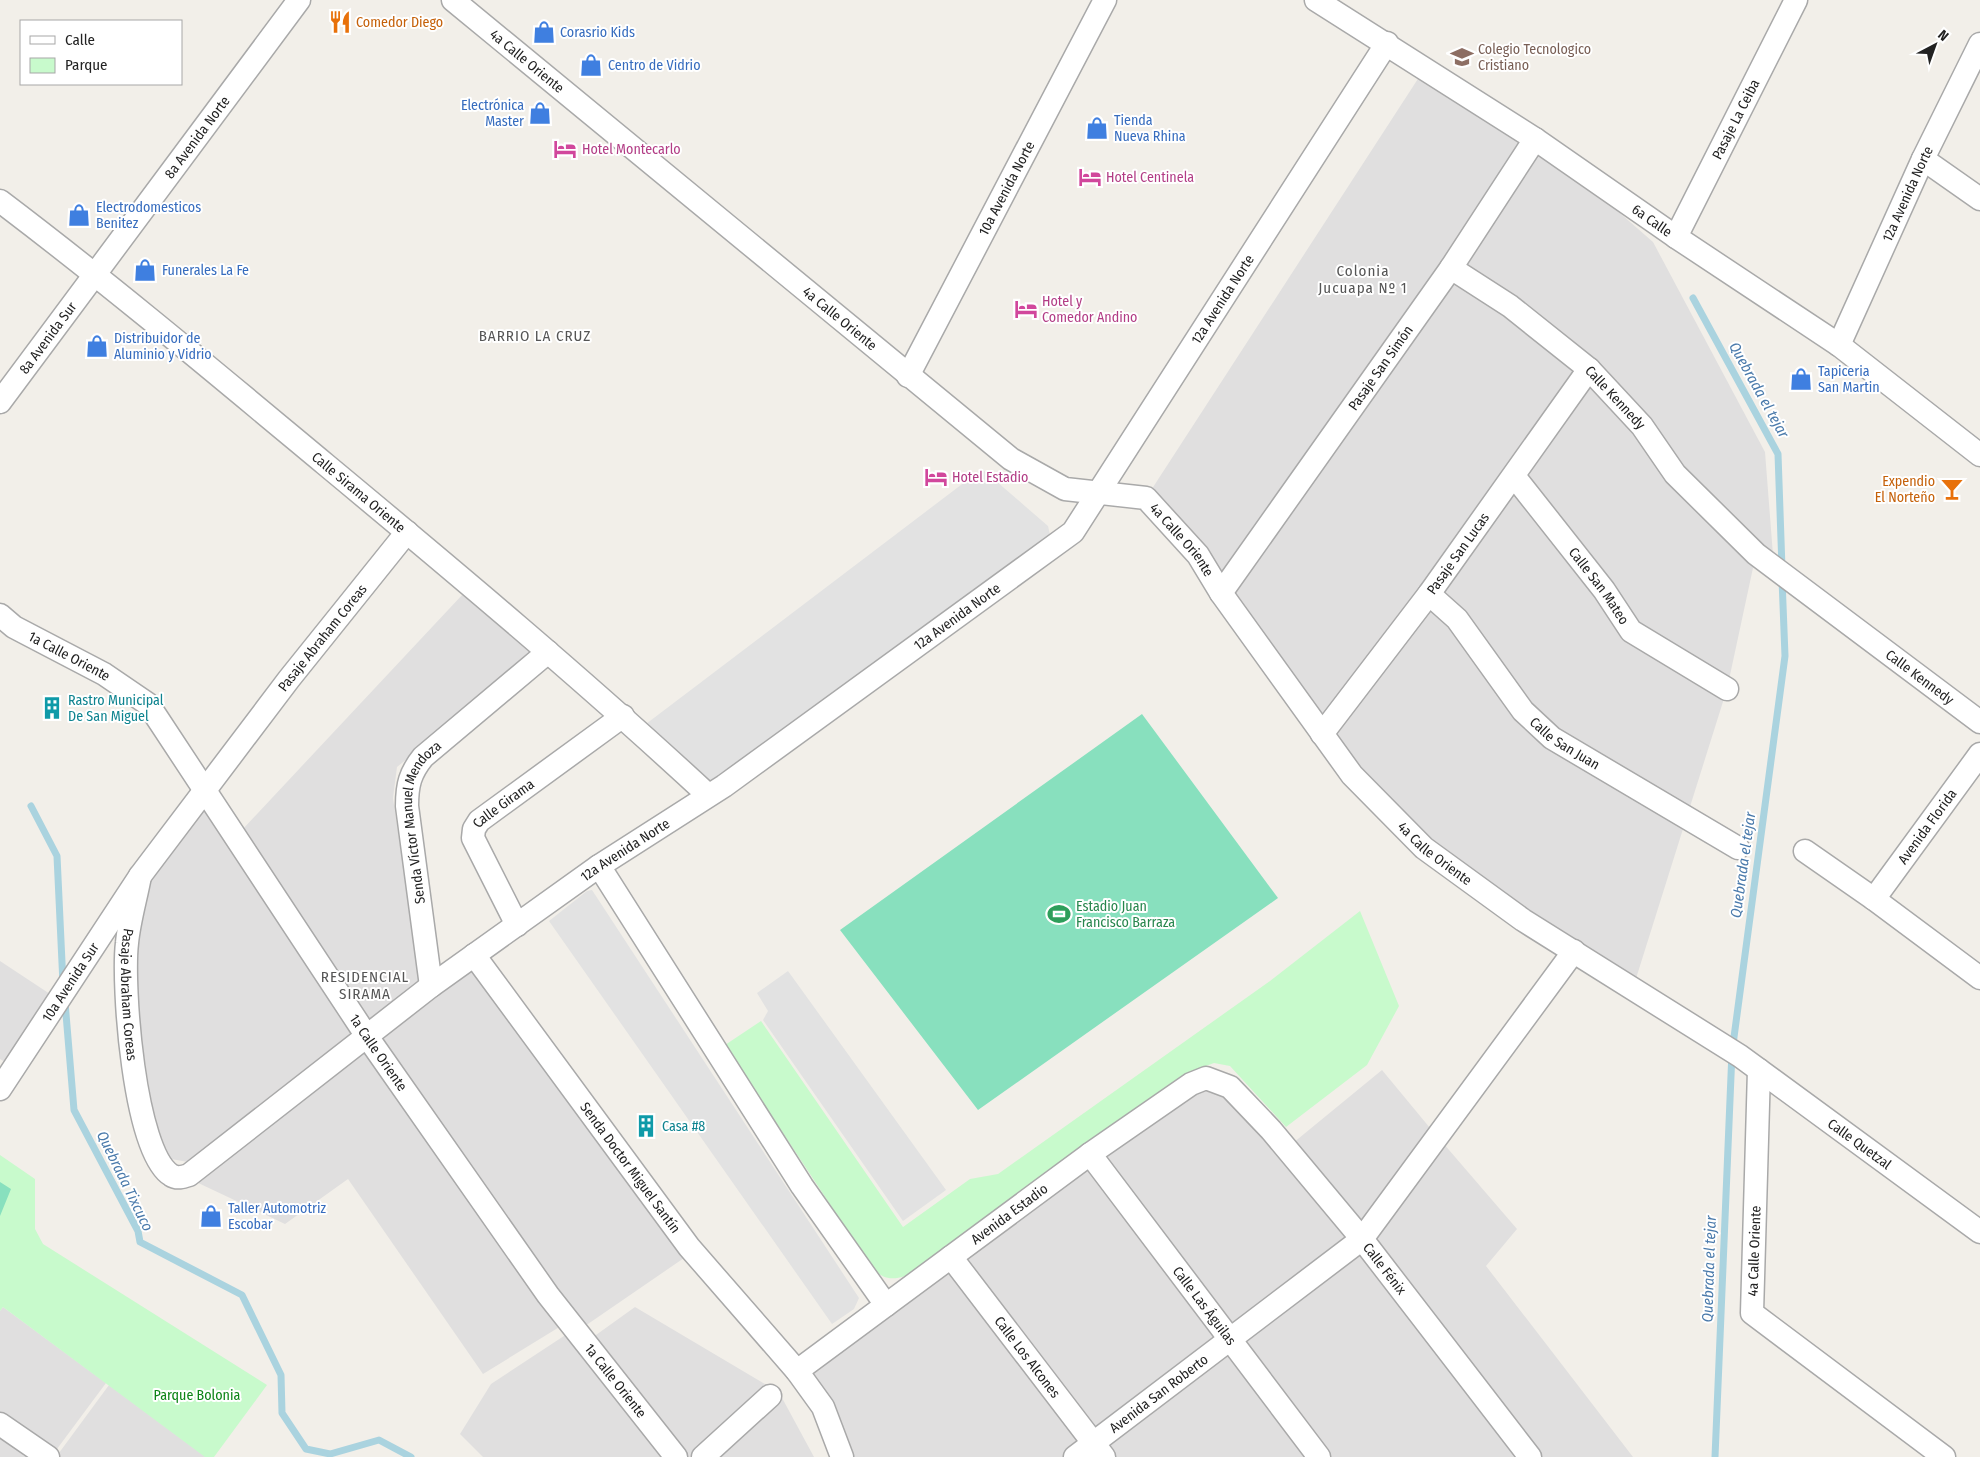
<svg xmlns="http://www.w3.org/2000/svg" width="1980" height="1457" viewBox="0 0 1980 1457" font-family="'Fira Sans Condensed',sans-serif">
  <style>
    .residential { fill: #e0dfdf }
    .park { fill: #c8facc }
    .pitch { fill: #88e0be }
    .parking { fill: #e2e2e2 }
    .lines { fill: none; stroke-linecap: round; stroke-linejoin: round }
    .stream { stroke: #aad3df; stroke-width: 7 }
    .minor-casing { stroke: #a9a9a9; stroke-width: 25 }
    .minor { stroke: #fff; stroke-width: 22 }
    .labels { text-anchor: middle; stroke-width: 4; stroke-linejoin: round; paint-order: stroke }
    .food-label { font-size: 14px; fill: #c56008; stroke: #fff; text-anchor: start }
    .shop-label { font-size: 14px; fill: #366cbe; stroke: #fff; text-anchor: start }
    .education-label { font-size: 14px; fill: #785e54; stroke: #fff; text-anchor: start }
    .street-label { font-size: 14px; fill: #222; stroke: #fff }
    .hotel-label { font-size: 14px; fill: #b23c85; stroke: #fff; text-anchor: start }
    .culture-label { font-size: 14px; fill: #0d838f; stroke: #fff; text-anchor: start }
    .leisure-label { font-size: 14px; fill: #27864d; stroke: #fff; text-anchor: start }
    .park-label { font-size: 14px; fill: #0c8416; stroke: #fff }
    .neighbourhood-label { font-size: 15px; letter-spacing: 1px; fill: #555; stroke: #fff }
    .water-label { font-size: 15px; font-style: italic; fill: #4a7aab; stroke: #fff }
  </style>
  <rect width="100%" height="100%" fill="#f2efe9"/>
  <path class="residential" d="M1425 68 1535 139 1653 242 1765 452 1774 568 1756 554 1727 689 1633 988 1424 848 1146 498Z
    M463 594 537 654 397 767 393 798 420 981 368 1024 242 830Z
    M206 808 352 1036 188 1162 171 1159 158 1140 137 1014 135 945 148 881Z
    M0 961 50 994 5 1062 0 1059Z
    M472 971 684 1258 585 1326 376 1037Z
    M365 1048 561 1326 483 1374 348 1179 285 1224 194 1181Z
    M1382 1070 1430 1128 1360 1229 1293 1143Z
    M1206 1085 1236 1094 1358 1234 1231 1331 1098 1155Z
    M1437 1136 1517 1229 1486 1266 1633 1457H1532L1364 1239Z
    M1089 1159 1224 1339 1094 1436 958 1257Z
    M1360 1245 1524 1457H1326L1237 1340Z
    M950 1263 1085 1441 1066 1457H848L803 1372Z
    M3 1307 106 1383 51 1457 0 1422V1311Z
    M635 1307 770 1387 690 1457H685L589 1340Z
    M570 1332 667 1457H483L460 1434 491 1384Z
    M1229 1346 1312 1457H1111L1100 1443Z
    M109 1385 206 1457H56Z
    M781 1396 814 1457H712Z
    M0 1425 44 1457H0Z"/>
  <path class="park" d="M1360 911 1399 1006 1367 1065 1286 1127 1230 1066 1214 1063 1203 1067 905 1276C890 1281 880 1278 870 1265L725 1045 761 1021 903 1227 970 1179 998 1174 1270 981Z
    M0 1155 35 1179V1229L43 1244 267 1385 214 1457H205L3 1307 0 1311Z"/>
  <path class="pitch" d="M1142 714 1278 898 978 1110 840 930Z
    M0 1182 11 1189 0 1216Z"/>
  <path class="parking" d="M982 469 1048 526 1050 535 715 781 709 782 642 727Z
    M592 890 859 1298 854 1309 832 1324 549 921 587 891Z
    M788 971 946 1190 903 1221 763 1020 768 1011 757 993Z"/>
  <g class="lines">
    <path class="stream" d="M1693 298 1778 454 1782 568
      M31 806 57 856 63 984
      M65 1002 74 1110 138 1231 140 1242 242 1295 281 1375 282 1413 306 1449 330 1454 379 1440 411 1457
      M1715 1457 1732 1052 1785 656 1782 579"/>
    <defs>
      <g id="minor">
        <path id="s1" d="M453 0 1011 459 1065 489 1146 498 1198 555 1221 593 1352 775 1424 848 1523 920 1740 1056 1980 1232"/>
        <path id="s2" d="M1316 0 1535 139 1676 237 1839 345 1980 455"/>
        <path d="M1923 159 1980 199"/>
        <path id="s3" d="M0 201C111 285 218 375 325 464 455 572 584 680 708 795"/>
        <path id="s4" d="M1676 237 1796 0"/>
        <path id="s5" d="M1451 268 1510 306 1589 369 1642 426 1675 474 1756 554 1980 722"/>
        <path id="s6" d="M1839 345 1923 159 1980 44"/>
        <path id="s7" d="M908 376 1105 0"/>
        <path id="s8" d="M0 402 299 0"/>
        <path id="s9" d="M1514 476 1604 590 1631 631 1727 689"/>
        <path id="s10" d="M1221 593 1451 268 1535 139"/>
        <path id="s11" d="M1429 594 1457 619 1523 711 1552 738 1738 848"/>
        <path id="s12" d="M0 615 14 627 104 674 148 704 366 1035 548 1295 676 1457"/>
        <path id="s13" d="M1322 734 1429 594 1589 369"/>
        <path d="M1805 851 1874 899 1980 978"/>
        <path d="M599 866 802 1186 886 1305"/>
        <path id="s14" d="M140 876C136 898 129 921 127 943 122 985 134 1152 171 1175 177 1179 183 1177 189 1175L431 986 599 866 724 786 1073 532 1387 43"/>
        <path id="s15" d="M1874 899 1980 754"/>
        <path id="s16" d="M517 925 473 838 474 829 479 821 623 716"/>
        <path id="s17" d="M474 955 689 1247 797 1371 823 1407 842 1457"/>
        <path id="s18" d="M431 986 407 806C407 785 410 773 423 757L548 652"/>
        <path d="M1759 1070 1752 1313 1944 1457"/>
        <path id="s19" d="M0 1089 140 876 289 679 407 532"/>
        <path id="s20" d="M1090 1154 1319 1457"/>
        <path id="s21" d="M951 1257 1104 1457"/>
        <path id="s22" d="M797 1371 1090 1154 1191 1084 1206 1078 1230 1087 1271 1130 1362 1239 1530 1457"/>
        <path d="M0 1424 48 1457"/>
        <path d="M703 1457 770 1396"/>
        <path id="s23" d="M1075 1457 1362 1239 1574 951"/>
      </g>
    </defs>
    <use href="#minor" class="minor-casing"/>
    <use href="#minor" class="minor"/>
  </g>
  <defs>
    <symbol id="restaurant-bare" viewBox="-9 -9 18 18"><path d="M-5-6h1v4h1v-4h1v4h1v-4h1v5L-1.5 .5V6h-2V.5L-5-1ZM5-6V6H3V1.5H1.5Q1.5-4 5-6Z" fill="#e8710a" stroke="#fff" stroke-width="2.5" paint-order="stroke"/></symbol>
    <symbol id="shop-bare" viewBox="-9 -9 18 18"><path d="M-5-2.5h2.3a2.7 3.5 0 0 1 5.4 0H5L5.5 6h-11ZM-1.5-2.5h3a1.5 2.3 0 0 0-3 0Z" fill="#3f7fe0" stroke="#fff" stroke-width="2.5" paint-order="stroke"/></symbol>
    <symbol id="school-bare" viewBox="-9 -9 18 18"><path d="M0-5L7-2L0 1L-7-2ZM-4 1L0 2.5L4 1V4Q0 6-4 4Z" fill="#8d6e63" stroke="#fff" stroke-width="2.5" paint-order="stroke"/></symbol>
    <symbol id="hotel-bare" viewBox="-9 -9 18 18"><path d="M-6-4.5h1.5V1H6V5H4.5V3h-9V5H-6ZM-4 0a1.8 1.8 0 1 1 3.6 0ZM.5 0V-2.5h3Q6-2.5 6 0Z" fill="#d1479c" stroke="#fff" stroke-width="2.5" paint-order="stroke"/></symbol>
    <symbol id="bar-bare" viewBox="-9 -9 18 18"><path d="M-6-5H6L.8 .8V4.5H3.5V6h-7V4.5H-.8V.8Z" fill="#e8710a" stroke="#fff" stroke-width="2.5" paint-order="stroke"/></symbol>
    <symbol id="building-bare" viewBox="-9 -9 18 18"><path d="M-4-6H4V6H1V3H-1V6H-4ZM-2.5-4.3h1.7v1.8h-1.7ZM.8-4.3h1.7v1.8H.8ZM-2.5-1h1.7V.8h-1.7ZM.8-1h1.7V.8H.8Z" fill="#0f9aa8" stroke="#fff" stroke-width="2.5" paint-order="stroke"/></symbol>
    <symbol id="stadium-bare" viewBox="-9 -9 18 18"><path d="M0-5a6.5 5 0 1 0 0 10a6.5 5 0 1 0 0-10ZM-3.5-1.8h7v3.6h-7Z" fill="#2e9e5b" stroke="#fff" stroke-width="2.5" paint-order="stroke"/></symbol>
  </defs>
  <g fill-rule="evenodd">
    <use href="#restaurant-bare" x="324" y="6" width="32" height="32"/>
    <use href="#shop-bare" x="528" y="16" width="32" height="32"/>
    <use href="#school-bare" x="1446" y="41" width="32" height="32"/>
    <use href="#shop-bare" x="575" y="49" width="32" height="32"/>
    <use href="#shop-bare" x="524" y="97" width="32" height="32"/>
    <use href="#shop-bare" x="1081" y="112" width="32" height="32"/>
    <use href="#hotel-bare" x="549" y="133" width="32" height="32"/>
    <use href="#hotel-bare" x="1074" y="161" width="32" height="32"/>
    <use href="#shop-bare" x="63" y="199" width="32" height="32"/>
    <use href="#shop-bare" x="129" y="254" width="32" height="32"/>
    <use href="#hotel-bare" x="1010" y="293" width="32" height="32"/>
    <use href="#shop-bare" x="81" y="330" width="32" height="32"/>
    <use href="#shop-bare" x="1785" y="363" width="32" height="32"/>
    <use href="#hotel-bare" x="920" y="461" width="32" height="32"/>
    <use href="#bar-bare" x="1936" y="473" width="32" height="32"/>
    <use href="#building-bare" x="36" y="692" width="32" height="32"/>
    <use href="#stadium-bare" x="1043" y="898" width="32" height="32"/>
    <use href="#building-bare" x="630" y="1110" width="32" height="32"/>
    <use href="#shop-bare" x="195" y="1200" width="32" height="32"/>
  </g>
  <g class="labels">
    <g class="food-label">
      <text x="356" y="27">Comedor Diego</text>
      <text x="1935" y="486" text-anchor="end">Expendio<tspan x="1935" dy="16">El Norteño</tspan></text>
    </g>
    <g class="shop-label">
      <text x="560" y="37">Corasrio Kids</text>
      <text x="608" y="70">Centro de Vidrio</text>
      <text x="524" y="110" text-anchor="end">Electrónica<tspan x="524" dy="16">Master</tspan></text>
      <text x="1114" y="125">Tienda<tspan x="1114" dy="16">Nueva Rhina</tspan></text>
      <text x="96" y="212">Electrodomesticos<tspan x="96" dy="16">Benitez</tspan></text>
      <text x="162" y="275">Funerales La Fe</text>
      <text x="114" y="343">Distribuidor de<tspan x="114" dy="16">Aluminio y Vidrio</tspan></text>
      <text x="1818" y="376">Tapiceria<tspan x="1818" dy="16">San Martin</tspan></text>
      <text x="228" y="1213">Taller Automotriz<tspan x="228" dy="16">Escobar</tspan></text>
    </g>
    <g class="education-label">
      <text x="1478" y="54">Colegio Tecnologico<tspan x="1478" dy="16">Cristiano</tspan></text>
    </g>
    <g class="street-label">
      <text dy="5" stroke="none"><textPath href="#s1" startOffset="96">4a Calle Oriente</textPath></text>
      <text dy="5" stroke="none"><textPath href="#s4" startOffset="132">Pasaje La Ceiba</textPath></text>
      <text dy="5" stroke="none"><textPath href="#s8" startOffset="330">8a Avenida Norte</textPath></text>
      <text dy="5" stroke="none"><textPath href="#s7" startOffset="212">10a Avenida Norte</textPath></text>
      <text dy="5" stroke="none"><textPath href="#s6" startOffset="166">12a Avenida Norte</textPath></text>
      <text dy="5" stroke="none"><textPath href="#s2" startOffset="402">6a Calle</textPath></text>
      <text dy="5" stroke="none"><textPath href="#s14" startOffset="1698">12a Avenida Norte</textPath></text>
      <text dy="5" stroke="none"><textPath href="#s1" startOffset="501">4a Calle Oriente</textPath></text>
      <text dy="5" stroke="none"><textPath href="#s8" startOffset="80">8a Avenida Sur</textPath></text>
      <text dy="5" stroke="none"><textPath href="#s10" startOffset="276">Pasaje San Simón</textPath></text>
      <text dy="5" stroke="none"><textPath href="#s5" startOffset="210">Calle Kennedy</textPath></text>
      <text dy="5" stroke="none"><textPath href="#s3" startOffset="462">Calle Sirama Oriente</textPath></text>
      <text dy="5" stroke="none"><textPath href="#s1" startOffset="921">4a Calle Oriente</textPath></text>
      <text dy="5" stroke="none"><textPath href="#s13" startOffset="226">Pasaje San Lucas</textPath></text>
      <text dy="5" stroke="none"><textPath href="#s9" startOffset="139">Calle San Mateo</textPath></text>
      <text dy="5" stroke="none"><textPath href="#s14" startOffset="1278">12a Avenida Norte</textPath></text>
      <text dy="5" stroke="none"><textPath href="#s19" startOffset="555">Pasaje Abraham Coreas</textPath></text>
      <text dy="5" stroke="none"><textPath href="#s12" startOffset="81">1a Calle Oriente</textPath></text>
      <text dy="5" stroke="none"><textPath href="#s5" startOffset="626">Calle Kennedy</textPath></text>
      <text dy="5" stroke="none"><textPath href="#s11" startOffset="204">Calle San Juan</textPath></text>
      <text dy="5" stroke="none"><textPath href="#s16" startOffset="146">Calle Girama</textPath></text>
      <text dy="5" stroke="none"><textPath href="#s18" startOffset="169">Senda Víctor Manuel Mendoza</textPath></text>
      <text dy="5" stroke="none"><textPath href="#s15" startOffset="90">Avenida Florida</textPath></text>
      <text dy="5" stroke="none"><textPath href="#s14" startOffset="872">12a Avenida Norte</textPath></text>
      <text dy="5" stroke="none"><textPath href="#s1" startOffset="1326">4a Calle Oriente</textPath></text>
      <text dy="5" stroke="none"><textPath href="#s19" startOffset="128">10a Avenida Sur</textPath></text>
      <text dy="5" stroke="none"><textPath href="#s14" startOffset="120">Pasaje Abraham Coreas</textPath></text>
      <text dy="5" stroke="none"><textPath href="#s12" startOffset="591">1a Calle Oriente</textPath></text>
      <text dy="5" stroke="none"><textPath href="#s1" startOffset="1841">Calle Quetzal</textPath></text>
      <text dy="5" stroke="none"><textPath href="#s17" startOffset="264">Senda Doctor Miguel Santín</textPath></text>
      <text dy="5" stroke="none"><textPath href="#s22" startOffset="264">Avenida Estadio</textPath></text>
      <text transform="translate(1754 1251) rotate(-88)" y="5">4a Calle Oriente</text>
      <text dy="5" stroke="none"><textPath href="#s22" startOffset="768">Calle Fénix</textPath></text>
      <text dy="5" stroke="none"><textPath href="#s20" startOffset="190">Calle Las Águilas</textPath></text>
      <text dy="5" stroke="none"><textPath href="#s21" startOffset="126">Calle Los Alcones</textPath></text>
      <text dy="5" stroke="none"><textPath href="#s12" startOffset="996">1a Calle Oriente</textPath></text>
      <text dy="5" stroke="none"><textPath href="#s23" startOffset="105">Avenida San Roberto</textPath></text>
    </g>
    <g class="hotel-label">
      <text x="582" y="154">Hotel Montecarlo</text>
      <text x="1106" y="182">Hotel Centinela</text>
      <text x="1042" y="306">Hotel y<tspan x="1042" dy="16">Comedor Andino</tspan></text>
      <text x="952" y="482">Hotel Estadio</text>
    </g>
    <g class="culture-label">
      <text x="68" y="705">Rastro Municipal<tspan x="68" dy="16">De San Miguel</tspan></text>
      <text x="662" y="1131">Casa #8</text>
    </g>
    <g class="leisure-label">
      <text x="1076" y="911">Estadio Juan<tspan x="1076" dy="16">Francisco Barraza</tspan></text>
    </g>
    <g class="park-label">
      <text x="197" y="1400">Parque Bolonia</text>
    </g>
    <g class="neighbourhood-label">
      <text x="1363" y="276">Colonia<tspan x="1363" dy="17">Jucuapa Nº 1</tspan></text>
      <text x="535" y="341">BARRIO LA CRUZ</text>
      <text x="365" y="982">RESIDENCIAL<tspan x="365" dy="17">SIRAMA</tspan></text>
    </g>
    <g class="water-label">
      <text transform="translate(1759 390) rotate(61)" y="5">Quebrada el tejar</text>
      <text transform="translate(1743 865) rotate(-82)" y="5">Quebrada el tejar</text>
      <text transform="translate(125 1181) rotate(64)" y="5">Quebrada Tixcuco</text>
      <text transform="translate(1709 1269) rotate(-88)" y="5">Quebrada el tejar</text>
    </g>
  </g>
  <rect x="20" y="20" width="162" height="65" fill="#ffffff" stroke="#a7a7a7"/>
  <rect x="30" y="36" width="25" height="8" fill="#ffffff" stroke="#a7a7a7"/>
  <text x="65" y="45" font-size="15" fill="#222222">Calle</text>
  <rect x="30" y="58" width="25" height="15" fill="#c8facc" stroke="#a7a7a7"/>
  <text x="65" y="70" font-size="15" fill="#222222">Parque</text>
  <g transform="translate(1935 45) rotate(41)" stroke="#ffffff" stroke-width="4" paint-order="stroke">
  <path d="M0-4L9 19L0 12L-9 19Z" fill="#222222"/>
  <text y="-8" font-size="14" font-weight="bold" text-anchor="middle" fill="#222222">N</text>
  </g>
</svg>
